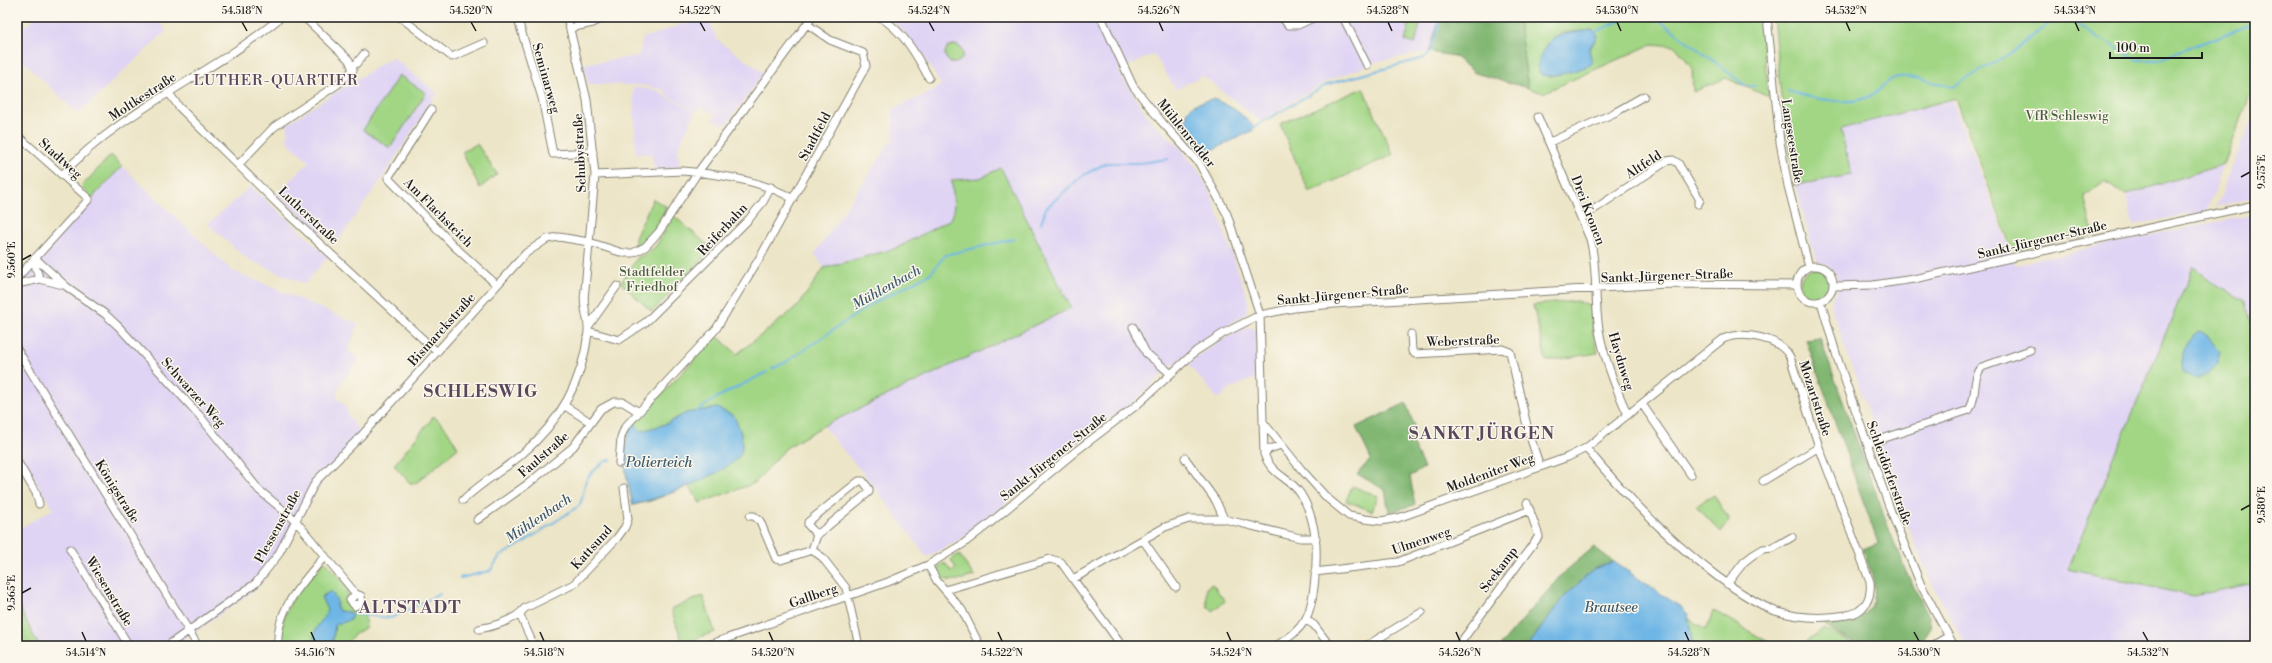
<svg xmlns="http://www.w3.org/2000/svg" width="2272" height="663" viewBox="0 0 2272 663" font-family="'Libre Bodoni',serif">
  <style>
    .built { fill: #e0d4f4 }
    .green { fill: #a2d685; stroke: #5f7950; fill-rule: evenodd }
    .forest { fill: #81b772; stroke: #4e6a47 }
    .water { fill: #6eb6e6; stroke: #456981 }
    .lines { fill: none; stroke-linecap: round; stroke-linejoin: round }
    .stream { stroke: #6eb6e6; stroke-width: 2 }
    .minor-casing { stroke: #848072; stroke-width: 9 }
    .minor { stroke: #fff; stroke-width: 7 }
    .ticks { fill: none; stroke: #1c1c1c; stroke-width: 1.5 }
    .labels { text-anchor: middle; stroke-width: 3; stroke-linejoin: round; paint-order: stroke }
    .street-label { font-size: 13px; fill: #1c1c1c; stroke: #fbf7ec }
    .park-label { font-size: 13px; fill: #4b5d41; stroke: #fbf7ec }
    .water-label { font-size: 14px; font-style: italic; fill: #3d5a6d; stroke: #fbf7ec }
    .quarter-label { font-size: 15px; letter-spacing: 1px; fill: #5a475c; stroke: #fbf7ec }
    .district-label { font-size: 17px; font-weight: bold; letter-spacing: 1px; fill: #5a475c; stroke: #fbf7ec }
    .neatline { fill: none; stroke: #1c1c1c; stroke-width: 1.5 }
    .ticks-label { font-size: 10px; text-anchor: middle; fill: #1c1c1c }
  </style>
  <rect width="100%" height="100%" fill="#fbf7ec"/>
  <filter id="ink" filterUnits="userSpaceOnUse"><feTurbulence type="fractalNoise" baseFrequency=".025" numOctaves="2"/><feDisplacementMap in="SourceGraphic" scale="8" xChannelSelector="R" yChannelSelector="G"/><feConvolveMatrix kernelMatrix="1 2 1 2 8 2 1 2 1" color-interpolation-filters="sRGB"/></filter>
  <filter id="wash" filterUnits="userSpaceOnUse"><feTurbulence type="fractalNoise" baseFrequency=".012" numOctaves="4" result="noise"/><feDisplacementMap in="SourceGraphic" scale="16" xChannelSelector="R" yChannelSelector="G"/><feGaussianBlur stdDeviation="0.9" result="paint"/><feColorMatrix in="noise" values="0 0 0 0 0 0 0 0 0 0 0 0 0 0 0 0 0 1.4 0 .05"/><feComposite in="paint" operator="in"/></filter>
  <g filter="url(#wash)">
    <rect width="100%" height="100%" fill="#ece5c7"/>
    <path class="built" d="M36 17H157L166 31 78 114 17 55V33Z
      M704 17H708L717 40 764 73 726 125 713 120 715 114 701 107 698 112 664 94 665 90 641 85 589 84 583 64 639 56 643 38Z
      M887 17H1440L1429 52 1379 61 1329 80 1260 121 1202 75 1176 90 1154 54 1118 70 1150 120 1180 148 1197 169 1211 194 1248 300 1246 314 1209 336 1170 367 1135 401 1076 444 990 517 962 538 927 557 873 485 823 426 1071 308 1000 168 980 178 952 180 954 211 952 219 897 248 824 268 815 254 893 138V109L935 90 941 85 920 50 899 27Z
      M392 57 437 93 383 177 335 245 276 194 309 162 287 141 288 123Z
      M633 87 660 91 661 94 695 111 678 149 679 167 654 170 652 154H636Z
      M1952 100 2000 223 2014 265 2107 244 2255 214V340L2244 301 2232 388 2173 411 2165 357 2181 314 2177 305 2068 569 2193 596 2255 583V646H1966L1930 579 1905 519 1832 309V298L1837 292V276L1830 267 1818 261 1812 247 1796 185 1851 175 1840 129Z
      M2255 111V196L2216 207Z
      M2224 164 2208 208 2204 211 2133 225 2126 195Z
      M122 166 231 270 358 324 348 350 359 359 340 385 336 397 345 405 349 417 363 436 328 471 268 574 256 589 182 641 173 646H39L17 603V530L53 509 17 450V282Z
      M251 186 328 257 305 284 247 259 208 224Z
      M1250 327 1256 331V378L1231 388 1218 399 1188 364 1208 349 1237 331Z"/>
    <path class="green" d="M1518 17H1748L1760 19 1769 97 1726 78 1693 92 1692 67 1675 46 1652 44 1543 93 1528 88ZM1592 30 1598 35 1578 70 1563 72 1549 77 1544 47 1561 33Z
      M1773 17H2255V82L2224 164 2126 195 2105 182 2084 196 2093 235 2016 250 2010 245 1956 98 1841 129 1851 175 1796 185 1781 96Z
      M1410 22 1420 24 1415 44 1405 41Z
      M945 54a9 9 0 1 1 18 0a9 9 0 1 1-18 0Z
      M399 75 426 93 390 148 363 130Z
      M1363 88 1393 155 1309 192 1280 124Z
      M477 144 497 174 480 188 462 152Z
      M111 155 122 166 92 198 81 187Z
      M1001 168 1071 308 823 426 786 448 755 483 700 503 689 486 651 501 633 505C626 476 617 443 639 418L717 336 737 354 798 306 824 268 897 248 951 219 954 211 952 180 980 178Z
      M653 199 667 207 654 230 635 246V238Z
      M674 216 712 249 652 312 621 283 637 258 648 253 656 246Z
      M2193 267 2215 285 2244 300 2255 340V583L2193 596 2068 569Z
      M1800 284a15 15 0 1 1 30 0a15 15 0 1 1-30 0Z
      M1577 301 1591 307 1593 334 1598 353 1546 361 1533 305Z
      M434 416 446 428 458 448 416 483H410L394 465Z
      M1352 486 1378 496 1372 511 1346 501Z
      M1714 495 1729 520 1721 532 1696 506Z
      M959 554 974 576C962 579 947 585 938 574L939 566 945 563 952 572 956 568 951 560Z
      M325 561 348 587V605L357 610 364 609 366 627 354 635 344 646H279L285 614 296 593Z
      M1212 584 1225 601 1212 611 1207 606 1206 588Z
      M703 596 715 632 685 642 682 641 671 609Z
      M17 603 39 646H17Z
      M1714 611 1775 646H1693L1688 618 1705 630Z
      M1824 628 1856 646H1801Z"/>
    <path class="forest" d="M1440 17H1518L1528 88 1475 73 1454 56 1429 52Z
      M1820 338 1890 532 1906 572 1929 616 1931 628 1919 646C1902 646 1883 647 1866 646 1855 645 1828 630 1823 621 1832 621 1849 623 1857 619 1887 604 1871 573 1863 549L1878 543 1806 340Z
      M1406 403 1415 428 1408 434 1424 468 1410 476 1415 505 1389 512 1385 490 1357 474 1371 459 1356 427Z
      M1594 547 1614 562 1594 569 1561 600 1528 646H1500L1562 574Z"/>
    <path class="water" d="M1592 30 1598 35 1589 49 1592 64C1580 70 1553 78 1541 75L1537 66C1550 31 1559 35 1592 30Z
      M1213 99C1231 106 1242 113 1254 127L1252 131 1208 152H1203C1186 135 1184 136 1187 111L1195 104Z
      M2200 331 2208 336 2220 351C2216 370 2215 371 2197 378L2183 373C2176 360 2188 338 2200 331Z
      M717 408 734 416C739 428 745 438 741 452 736 472 653 500 633 505 627 479 617 448 634 423L641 431 666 424 686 413Z
      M1614 562 1682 608 1688 614 1693 646H1528L1561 600 1594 569Z
      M331 591 338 603 336 605 339 611 349 612 352 614 350 620 335 625 332 646H317C307 630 324 623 327 610L321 597Z"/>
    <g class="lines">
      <path class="stream" d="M1647 17 1662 22 1746 86H1755
        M1596 32 1621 20 1641 17
        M1788 91C1809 98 1850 107 1870 96 1880 91 1886 79 1898 77 1912 75 1938 84 1953 87L2012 52 2052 21 2069 20 2137 60H2157L2255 23
        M1254 127 1328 84 1424 58 1431 51 1441 17
        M1041 223 1046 208 1082 176 1106 163H1140L1168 159
        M772 369 786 362 870 305 931 273 945 255 1014 239
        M697 411 718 397 767 372
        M460 578 490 571 500 556 521 544 579 506C588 489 578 483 598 467 602 463 605 460 611 460
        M352 614 391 618 440 594"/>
    </g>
  </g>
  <g filter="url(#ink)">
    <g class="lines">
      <defs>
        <path id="minor" d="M400 17 452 57 484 43
          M517 17 542 98 553 154 593 152
          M880 17C904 32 916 54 929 78
          M1101 17 1133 86 1161 121 1199 163 1227 214 1260 315 1264 454C1272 476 1288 476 1300 493 1308 505 1313 522 1315 536 1318 555 1315 604 1305 620 1298 632 1288 638 1276 646
          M1282 17 1288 25H1298L1315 17
          M1343 17 1367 65
          M1767 17 1780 142 1788 186 1809 267
          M570 28 593 23 604 17
          M353 65 356 64 364 54
          M169 93 179 107 291 217 437 352
          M431 110 388 178 455 247 497 285
          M1538 117 1590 239C1599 272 1593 307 1601 340 1607 366 1617 391 1628 415
          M17 135 89 199 17 278
          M1550 142 1614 113 1644 96
          M239 164 274 127 338 84 353 70 349 60 304 17
          M62 175C123 108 212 75 281 17
          M595 175 683 171C718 174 764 181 793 199
          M1581 218 1667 161 1673 160 1678 163 1700 200 1698 204
          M35 258 67 287 105 314 119 327 199 415 259 490 295 520 356 594 361 596 362 602 355 606 350 600 356 594
          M35 258 36 269 40 279
          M1797 284a18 18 0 1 1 36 0a18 18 0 1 1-36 0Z
          M17 284 40 279 63 285
          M1834 286 1873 285 1914 279 2255 205
          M1821 302 1838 360 1891 512 1921 585 1954 646
          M588 327 617 286
          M1133 327 1146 353 1170 373
          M588 331 619 340 646 322 749 219 763 202 771 187
          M1411 334 1412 351 1415 354 1502 349 1510 352 1528 430 1540 467
          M17 349 198 646
          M1642 404 1691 475
          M565 406 590 422
          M1263 422 1301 469 1327 498 1349 516 1365 519 1381 521 1398 518 1568 457 1586 448 1723 339C1742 331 1780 337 1790 357L1819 447 1870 582C1872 598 1864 613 1847 615 1823 619 1798 618 1775 611 1755 603 1736 590 1718 577 1668 540 1626 496 1586 448
          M1867 444 1969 410C1978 397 1971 379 1982 367L2030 350
          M1264 454 1269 449 1281 445
          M1185 458 1216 501 1224 519
          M17 461 36 493 39 504
          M619 463 621 437 625 427 716 329 762 254 866 66 863 53 830 40 807 24
          M1763 481 1819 447
          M463 500C481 483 502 471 521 455 559 423 583 381 588 332 589 324 586 316 585 308 584 302 584 295 585 289L595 175 587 100 567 17
          M750 516H754L760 521 776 559 781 560 812 550 822 557 846 588 859 646
          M477 520 529 483 573 447 601 409 614 402H623L639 412
          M1143 540 1176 587
          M70 549 129 646
          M812 550 817 535 869 492V489L863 481H859L808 522V525L817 535
          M928 565 937 581 962 610 980 646
          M1315 572 1398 562 1530 510
          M1073 579 1122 646
          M1727 584 1744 562 1753 555 1763 549 1773 548 1792 537
          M945 590 1050 559 1061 562 1073 579 1165 527 1189 519H1224L1300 538H1316
          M520 615 534 646
          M1306 620 1314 625 1330 646
          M479 629C495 626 515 621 525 608L574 584 617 538 625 527 628 519 624 488
          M167 646 256 583 278 555 316 481 361 436 526 253 547 239 559 237 589 242 623 253H633L645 247 659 232 698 172 812 17
          M278 646C275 610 303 582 325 556
          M705 646 888 582 928 565 963 544 990 523 1076 451 1137 405 1196 351 1224 333 1260 315 1294 308 1334 304 1667 284 1796 285
          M1366 646 1422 612
          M1458 646 1539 536 1527 503
          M1932 646 1949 636"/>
      </defs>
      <use href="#minor" class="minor-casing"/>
      <use href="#minor" class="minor"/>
    </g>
  </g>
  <path class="ticks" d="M242 22 247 31M471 22 476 31M700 22 705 31M929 22 934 31M1159 22 1163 31M1388 22 1392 31M1617 22 1621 31M1846 22 1850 31M2075 22 2079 31M2241 177 2250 172M22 260 31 255M2241 510 2250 505M22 593 31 588M82 632 86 641M311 632 315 641M540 632 544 641M769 632 773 641M998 632 1002 641M1227 632 1231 641M1456 632 1460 641M1685 632 1689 641M1914 632 1919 641M2143 632 2148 641"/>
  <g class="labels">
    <g class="street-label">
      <text transform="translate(547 78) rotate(74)" y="5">Seminarweg</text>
      <text transform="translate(142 96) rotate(-33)" y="5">Moltkestraße</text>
      <text transform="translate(1187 133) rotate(51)" y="5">Mühlenredder</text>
      <text transform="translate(814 136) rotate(-62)" y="5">Stadtfeld</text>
      <text transform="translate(1793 141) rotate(81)" y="5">Langseestraße</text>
      <text transform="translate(579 153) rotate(-93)" y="5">Schubystraße</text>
      <text transform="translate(61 158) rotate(42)" y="5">Stadtweg</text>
      <text transform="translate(1643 164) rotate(-33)" y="5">Altfeld</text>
      <text transform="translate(1589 210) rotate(69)" y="5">Drei Kronen</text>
      <text transform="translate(439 212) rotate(45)" y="5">Am Flachsteich</text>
      <text transform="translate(309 215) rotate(43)" y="5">Lutherstraße</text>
      <text transform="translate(722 229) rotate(-47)" y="5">Reiferbahn</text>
      <text transform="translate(2042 239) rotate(-13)" y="5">Sankt-Jürgener-Straße</text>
      <text transform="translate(1667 275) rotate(-2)" y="5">Sankt-Jürgener-Straße</text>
      <text transform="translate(1343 294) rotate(-5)" y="5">Sankt-Jürgener-Straße</text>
      <text transform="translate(441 329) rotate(-48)" y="5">Bismarckstraße</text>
      <text transform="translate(1463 340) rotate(-2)" y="5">Weberstraße</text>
      <text transform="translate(1622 361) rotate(73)" y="5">Haydnweg</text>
      <text transform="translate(194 392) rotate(48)" y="5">Schwarzer Weg</text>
      <text transform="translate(1816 398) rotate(72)" y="5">Mozartstraße</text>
      <text transform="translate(543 454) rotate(-41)" y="5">Faulstraße</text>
      <text transform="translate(1053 456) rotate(-39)" y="5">Sankt-Jürgener-Straße</text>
      <text transform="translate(1490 472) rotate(-20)" y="5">Moldeniter Weg</text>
      <text transform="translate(1890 473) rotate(70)" y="5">Schleidörferstraße</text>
      <text transform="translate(118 491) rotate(58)" y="5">Königstraße</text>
      <text transform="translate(277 526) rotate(-61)" y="5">Plessenstraße</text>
      <text transform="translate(1421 540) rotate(-19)" y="5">Ulmenweg</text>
      <text transform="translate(591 547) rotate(-48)" y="5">Kattsund</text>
      <text transform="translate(1498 569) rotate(-53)" y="5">Seekamp</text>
      <text transform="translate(110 591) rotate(59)" y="5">Wiesenstraße</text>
      <text transform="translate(813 595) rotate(-19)" y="5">Gallberg</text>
    </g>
    <g class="park-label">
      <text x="2067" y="120">VfR Schleswig</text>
      <text x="652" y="276">Stadtfelder<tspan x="652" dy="15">Friedhof</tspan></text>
    </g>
    <g class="water-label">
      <text transform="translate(886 287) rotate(-29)" y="5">Mühlenbach</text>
      <text x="659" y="467">Polierteich</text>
      <text transform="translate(538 518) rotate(-34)" y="5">Mühlenbach</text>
      <text x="1611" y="612">Brautsee</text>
    </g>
    <g class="quarter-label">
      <text x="276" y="85">LUTHER-QUARTIER</text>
    </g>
    <g class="district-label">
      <text x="481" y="397">SCHLESWIG</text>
      <text x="1482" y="439">SANKT JÜRGEN</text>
      <text x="410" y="613">ALTSTADT</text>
    </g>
  </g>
  <rect width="2272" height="663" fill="none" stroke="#fbf7ec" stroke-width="44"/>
  <path d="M2110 52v6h92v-6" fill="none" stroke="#1c1c1c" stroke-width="2"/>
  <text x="2116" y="52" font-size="12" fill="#1c1c1c" stroke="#fbf7ec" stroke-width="3" paint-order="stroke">100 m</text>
  <rect x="22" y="22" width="2228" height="619" class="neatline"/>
  <g class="ticks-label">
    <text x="242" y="14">54.518°N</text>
    <text x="471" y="14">54.520°N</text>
    <text x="700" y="14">54.522°N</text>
    <text x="929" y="14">54.524°N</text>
    <text x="1159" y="14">54.526°N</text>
    <text x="1388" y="14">54.528°N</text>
    <text x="1617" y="14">54.530°N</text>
    <text x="1846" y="14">54.532°N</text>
    <text x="2075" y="14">54.534°N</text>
    <text transform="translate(2261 172) rotate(-90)" y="4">9.575°E</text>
    <text transform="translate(11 260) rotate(-90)" y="4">9.560°E</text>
    <text transform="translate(2261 505) rotate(-90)" y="4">9.580°E</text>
    <text transform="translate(11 593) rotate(-90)" y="4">9.565°E</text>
    <text x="86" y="656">54.514°N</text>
    <text x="315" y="656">54.516°N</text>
    <text x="544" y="656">54.518°N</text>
    <text x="773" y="656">54.520°N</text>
    <text x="1002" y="656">54.522°N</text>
    <text x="1231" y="656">54.524°N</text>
    <text x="1460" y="656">54.526°N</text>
    <text x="1689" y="656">54.528°N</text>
    <text x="1919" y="656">54.530°N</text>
    <text x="2148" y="656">54.532°N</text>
  </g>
</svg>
